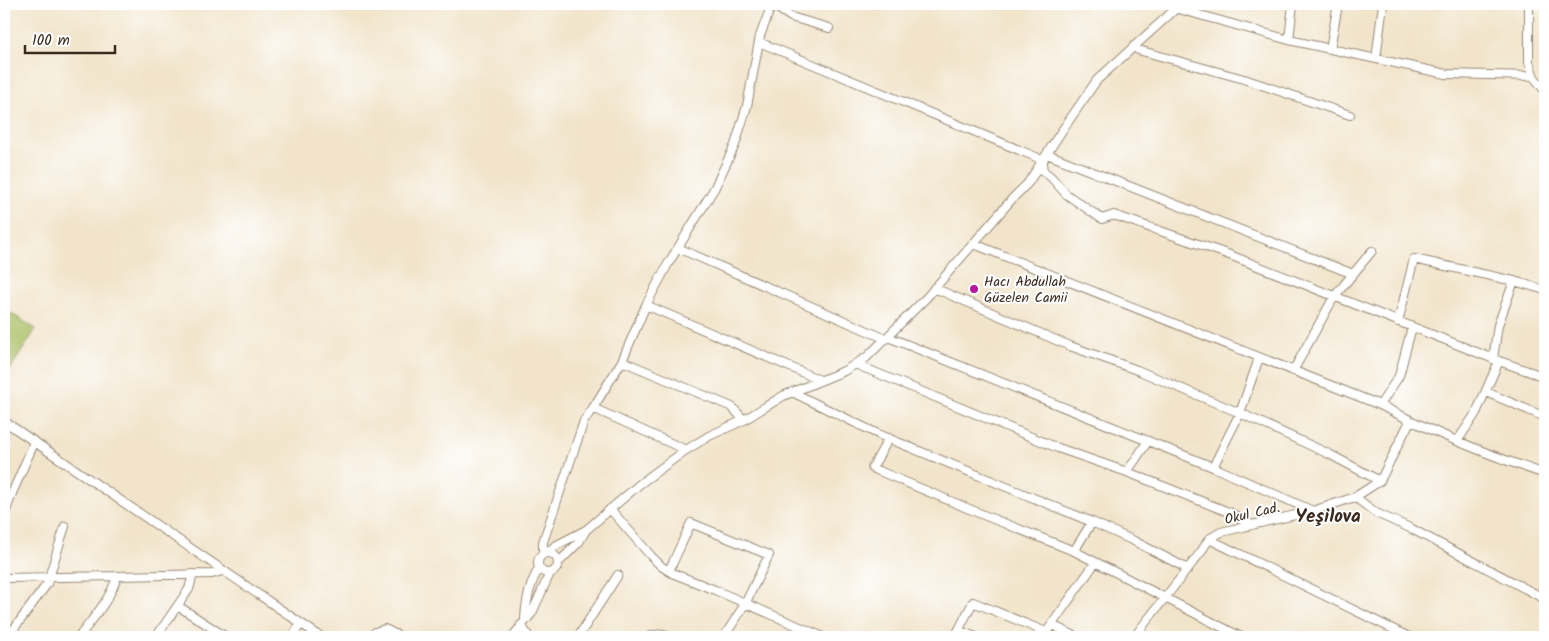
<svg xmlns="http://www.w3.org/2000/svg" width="1549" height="641" viewBox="0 0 1549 641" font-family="Kalam,sans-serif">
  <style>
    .green { fill: #a9be62; stroke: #727440 }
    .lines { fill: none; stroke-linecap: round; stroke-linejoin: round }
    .minor-casing { stroke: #968774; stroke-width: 10 }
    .minor { stroke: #fff; stroke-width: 8 }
    .poi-dot { fill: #b5179e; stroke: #fff; stroke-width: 2 }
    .labels { text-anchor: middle; stroke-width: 4; stroke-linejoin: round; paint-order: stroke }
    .poi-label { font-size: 14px; fill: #3b2a1e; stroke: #fff; text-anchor: start }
    .street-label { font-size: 14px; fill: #3b2a1e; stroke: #fff }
    .district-label { font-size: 19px; font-weight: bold; fill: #3b2a1e; stroke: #fff }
  </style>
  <rect width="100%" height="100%" fill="#fff"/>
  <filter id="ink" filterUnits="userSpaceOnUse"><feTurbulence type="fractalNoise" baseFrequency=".02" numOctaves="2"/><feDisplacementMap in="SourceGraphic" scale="10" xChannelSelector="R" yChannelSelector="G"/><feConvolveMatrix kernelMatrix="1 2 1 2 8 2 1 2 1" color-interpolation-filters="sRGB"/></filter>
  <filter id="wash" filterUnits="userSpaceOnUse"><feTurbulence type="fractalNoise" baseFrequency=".0096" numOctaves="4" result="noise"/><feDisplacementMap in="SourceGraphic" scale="20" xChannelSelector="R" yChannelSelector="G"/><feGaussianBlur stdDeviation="1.12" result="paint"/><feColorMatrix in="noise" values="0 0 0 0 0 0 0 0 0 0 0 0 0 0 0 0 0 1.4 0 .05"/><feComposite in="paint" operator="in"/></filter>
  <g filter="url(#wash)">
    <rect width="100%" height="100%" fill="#f1e4ca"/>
    <path class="green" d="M4 309 36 329 4 379Z"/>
  </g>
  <g filter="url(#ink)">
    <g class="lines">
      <defs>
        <path id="minor" d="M771 4 791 17 829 28
          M1529 4V62L1534 77 1545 91
          M1175 8 1289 40 1446 74 1533 76
          M1289 40 1293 4
          M759 42 1036 157 1043 162 1042 170 1051 177 1066 194 1102 219 1114 215 1227 254 1499 361 1545 377
          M1134 46 1138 50 1244 79 1350 115
          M1330 49 1338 4
          M1376 59 1383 4
          M1047 154 1353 274
          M974 244 1380 405C1433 433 1489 455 1545 474
          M678 248 886 339
          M934 288 1070 346 1137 370 1240 413 1329 454 1380 481
          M646 305 820 380
          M1398 322 1414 259 1514 281 1545 290
          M888 337 1213 467 1313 511
          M1493 359 1498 325 1514 281
          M622 361 732 407 744 420
          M855 364 1058 448 1127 472 1231 513 1252 525
          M1293 371 1334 297 1372 251
          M792 392 880 435 1092 522 1074 551
          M1486 392 1545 417
          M1380 405 1399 376 1412 327
          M593 408 686 450
          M4 421 321 637
          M889 438 872 468 986 516 1074 551 1241 637
          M1458 440 1476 413 1499 361
          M1213 467 1240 413 1259 358
          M1127 472 1148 441
          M1355 497 1376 513 1410 528 1545 599
          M610 509 651 556 661 566 672 573 715 590 823 637
          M4 516 13 491 34 443
          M1092 522 1134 541 1188 569
          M1209 539 1409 637
          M548 552 555 546 586 530 641 483 686 450 709 436 744 420 783 396 844 371 867 357 927 297 1012 199 1028 183 1061 132 1097 80 1181 4
          M538 563a10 10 0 1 1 20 0a10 10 0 1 1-20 0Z
          M543 554V542L584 421 593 408 622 361 646 305 668 264 714 189 735 145 747 106 760 36 772 4
          M558 563 579 542 586 530
          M669 571 691 523 769 555 745 604 724 637
          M4 578 117 576
          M178 606 226 637
          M525 619C526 602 530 583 539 568
          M521 625 529 637
          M1052 625 1077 637
          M4 629 16 637
          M959 631 976 637
          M8 637 47 584 65 526
          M79 637C93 618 111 599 117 576L212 574 222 571
          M156 637 189 589 193 574
          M292 637 301 624
          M371 637 375 632 385 629 401 637
          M512 637 532 613 550 573
          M578 637 618 575
          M648 637C656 633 663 634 671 637
          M955 637 973 602 1046 632
          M1043 637 1095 563
          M1134 637 1201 552 1209 539 1221 532 1313 511 1355 497 1380 481 1410 421"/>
      </defs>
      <use href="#minor" class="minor-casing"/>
      <use href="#minor" class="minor"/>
    </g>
  </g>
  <circle class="poi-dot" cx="974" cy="289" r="5"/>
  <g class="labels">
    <g class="poi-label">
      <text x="984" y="286">Hacı Abdullah<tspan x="984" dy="16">Güzelen Camii</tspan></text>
    </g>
    <g class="street-label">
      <text transform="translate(1252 513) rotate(-13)" y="5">Okul Cad.</text>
    </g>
    <g class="district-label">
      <text x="1328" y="522">Yeşilova</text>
    </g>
  </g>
  <rect width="1549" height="641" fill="none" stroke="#fff" stroke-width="20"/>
  <path d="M25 45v8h90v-8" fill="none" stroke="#3b2a1e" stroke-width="2.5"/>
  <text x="32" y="45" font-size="15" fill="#3b2a1e" stroke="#ffffff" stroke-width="4" paint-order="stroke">100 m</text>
</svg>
